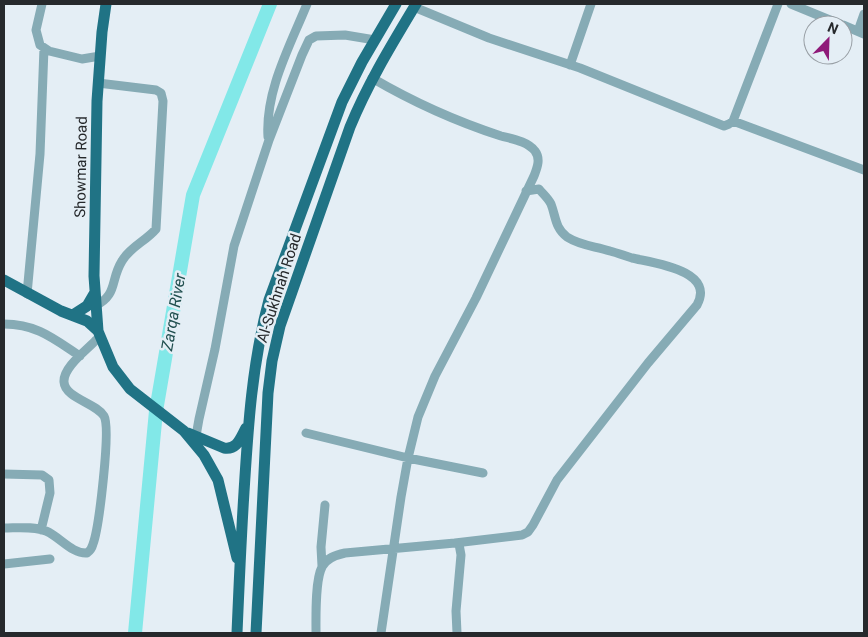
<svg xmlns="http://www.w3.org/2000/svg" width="868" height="637" viewBox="0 0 868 637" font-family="Roboto,sans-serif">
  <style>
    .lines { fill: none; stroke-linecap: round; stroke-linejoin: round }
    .river { stroke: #82e8e8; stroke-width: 14 }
    .minor { stroke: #86abb5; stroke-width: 9 }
    .major { stroke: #207385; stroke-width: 11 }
    .labels { text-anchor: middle; stroke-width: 5; stroke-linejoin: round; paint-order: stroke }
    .street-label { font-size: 15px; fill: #26292c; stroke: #e4eef5 }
    .water-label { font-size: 16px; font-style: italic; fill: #214f4f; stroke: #e4eef5 }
  </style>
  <rect width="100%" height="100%" fill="#e4eef5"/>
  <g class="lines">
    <path class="river" d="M135 633 156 411 193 195 270 4"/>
    <path class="minor" d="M42 4 36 30 40 45 49 51 82 59 100 56
      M791 4 842 25
      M414 7 489 38 580 68 724 126 729 124 733 121 778 4
      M843 25 864 34
      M858 31 864 14
      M570 65 591 4
      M372 78C413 102 455 121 501 136 512 139 527 141 535 151 541 159 537 168 534 176L476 298 435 376 418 417 408 458 401 497 381 633
      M733 121 864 170
      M268 137C265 91 290 46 307 4
      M27 294 40 154 44 48
      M95 306C118 295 110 280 122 261 130 247 146 241 156 229L163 101 161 93 156 90 98 83
      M4 324C37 324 54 339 80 356
      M306 433 408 458 483 473
      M196 436 199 419 215 349 234 246 269 140 302 55 309 40 316 36 345 35 375 40
      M4 474 42 475 49 480 50 493 41 530
      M4 528C17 528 34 526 46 531 60 537 72 554 87 553 90 551 92 548 93 544 99 528 111 428 104 416 96 403 65 398 64 382 63 367 87 350 96 340
      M455 543 522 535 528 532 533 525 557 480 648 363 697 305C716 270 653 263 632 258 625 256 618 253 610 251 595 246 581 246 567 237 555 228 556 217 551 204 548 198 543 194 539 189L526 191
      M4 564 50 559
      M322 566 321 547 325 505
      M316 633C316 617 315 580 322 567 326 558 336 555 345 553L455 543 459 544 461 555 456 611 457 633"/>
    <path class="major" d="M106 4 102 32 97 101 94 276 98 331 113 367 130 389 184 431 204 455 218 480 237 558
      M4 280 61 311 87 321 98 331
      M73 315 87 306 94 294
      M188 433 224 448C237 450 240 439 246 428
      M237 633C239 586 241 539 244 492 248 427 252 363 269 300L342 102 362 62 396 4
      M256 633 268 393 272 361 280 326 350 127C368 83 392 44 416 4"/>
  </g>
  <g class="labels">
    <g class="street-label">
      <text transform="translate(81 167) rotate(-89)" y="5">Showmar Road</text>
      <text transform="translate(279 288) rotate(-72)" y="5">Al-Sukhnah Road</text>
    </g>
    <g class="water-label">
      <text transform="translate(173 312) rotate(-80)" y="6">Zarqa River</text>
    </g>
  </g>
  <rect width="868" height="637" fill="none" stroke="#26292c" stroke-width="10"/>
  <g transform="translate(828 40) rotate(23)"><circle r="24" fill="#e4eef5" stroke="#989fa5"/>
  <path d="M0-4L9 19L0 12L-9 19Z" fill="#8f1a79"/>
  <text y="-8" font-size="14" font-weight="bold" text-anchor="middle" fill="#26292c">N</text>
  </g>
</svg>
